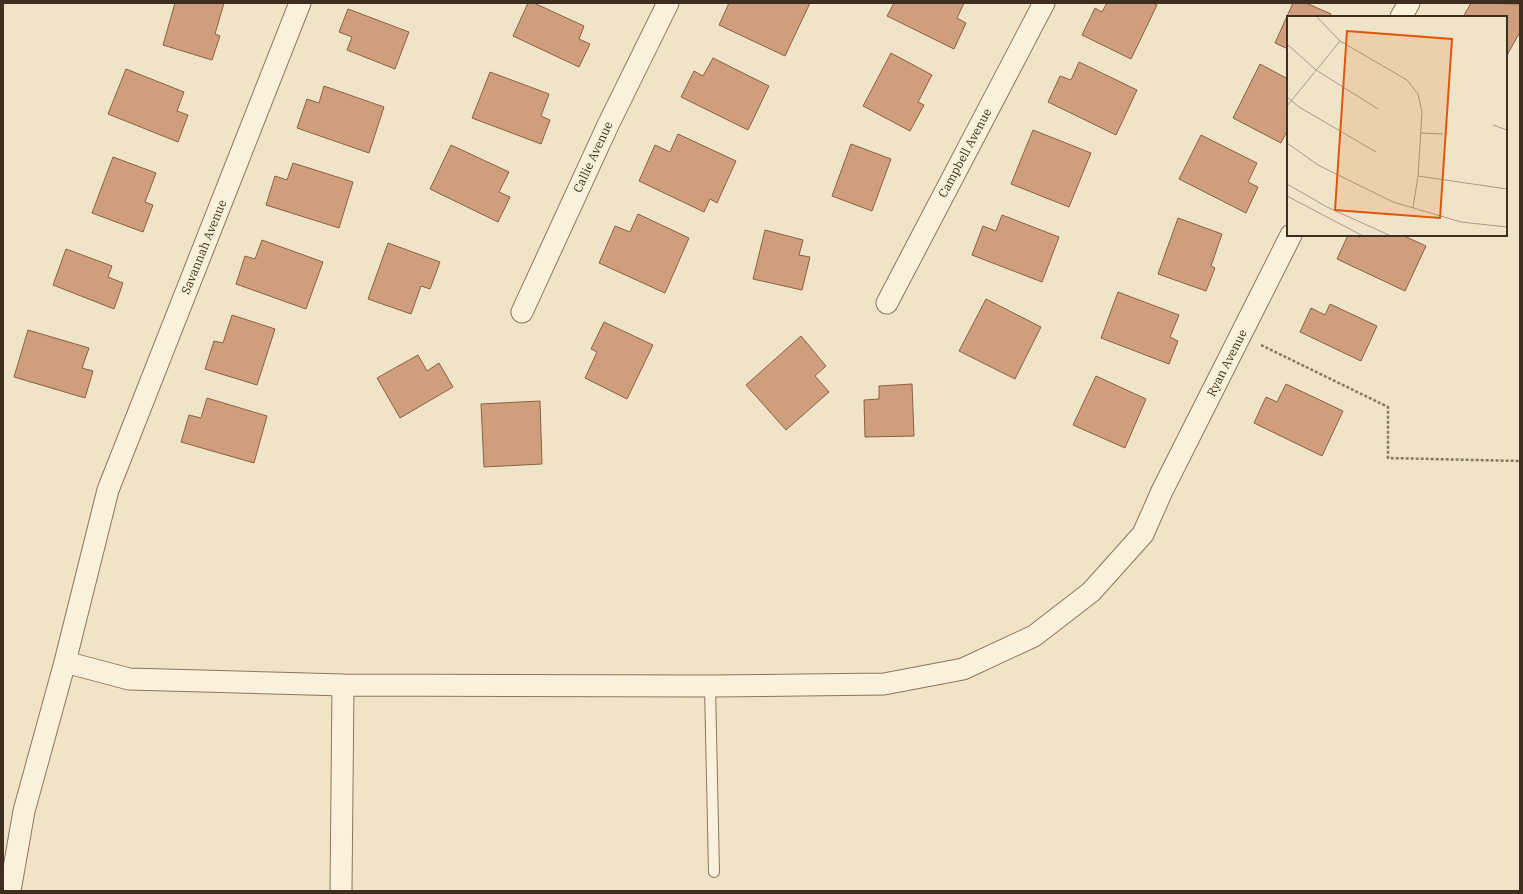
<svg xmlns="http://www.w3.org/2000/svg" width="1523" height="894" viewBox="0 0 1523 894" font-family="'IBM Plex Serif',serif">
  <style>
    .building { fill: #cf9f7d; stroke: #8d5f41 }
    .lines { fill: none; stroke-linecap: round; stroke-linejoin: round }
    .lane-casing { stroke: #8d765c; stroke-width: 12 }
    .street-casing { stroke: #8d765c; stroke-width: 23 }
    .path { stroke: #8d765c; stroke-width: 2.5; stroke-dasharray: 3 2; stroke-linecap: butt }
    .lane { stroke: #faf1dc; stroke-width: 10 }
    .street { stroke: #faf1dc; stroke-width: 21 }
    .labels { text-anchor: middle; stroke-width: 3; stroke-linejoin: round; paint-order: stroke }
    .street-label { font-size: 12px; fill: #3d2e20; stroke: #f7eed8 }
    .inset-road { fill: none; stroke: #a89b85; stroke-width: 1 }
    .view { fill: #df570d; fill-opacity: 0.15; stroke: #df570d; stroke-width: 2 }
    .inset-edge { fill: none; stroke: #3d2e20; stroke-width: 2 }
  </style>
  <rect width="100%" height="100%" fill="#f0e4c8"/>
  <path class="building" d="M175 3H224L215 34 220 36 212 60 163 45Z
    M528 3H534L584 26 579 39 590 44 579 67 513 36Z
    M729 3H810L785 56 719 25Z
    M894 3H964L957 18 966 23 954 49 887 16Z
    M1107 3H1153L1157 5 1131 59 1082 35 1095 8 1102 12Z
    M1293 3H1306L1331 14 1329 17H1288V49L1275 43Z
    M1471 3 1520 4V32L1506 57V17H1463Z
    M348 9 409 32 395 69 347 50 352 37 339 32Z
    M891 53 932 75 918 102 924 105 910 131 863 106Z
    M713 58 769 86 748 130 681 97 694 71 703 76Z
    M1079 62 1137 90 1116 135 1048 102 1060 76 1071 80Z
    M1260 64 1288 79V110L1286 113 1288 114V129L1281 143 1233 118Z
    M126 69 184 92 177 111 188 115 178 142 108 114Z
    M490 72 549 94 541 116 550 120 541 144 472 118Z
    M324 86 384 107 369 153 297 128 307 99 319 103Z
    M1033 130 1091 153 1069 207 1011 184Z
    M678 134 736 161 717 203 710 199 704 212 639 181 655 145 670 152Z
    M1201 135 1257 163 1248 182 1258 187 1246 213 1179 179Z
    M851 144 891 159 872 211 832 196Z
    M451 145 509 172 499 192 510 197 498 222 430 189Z
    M113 157 156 173 145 202 153 205 143 232 92 213Z
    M293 163 353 182 339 228 266 205 275 176 287 180Z
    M638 214 689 238 665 293 599 263 615 226 630 232Z
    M1002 215 1059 237 1042 282 972 255 983 226 996 231Z
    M1178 218 1222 234 1211 266 1215 268 1206 291 1158 274Z
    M765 230 803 240 799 255 810 257 802 290 753 279Z
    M1348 235 1360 237 1361 235H1402L1426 246 1405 291 1337 259Z
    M262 240 323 262 306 309 236 284 245 256 255 259Z
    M388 243 440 262 430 289 421 286 411 314 368 299Z
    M66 249 112 266 108 277 123 283 114 309 53 285Z
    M1118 292 1179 315 1170 337 1178 341 1169 364 1101 338Z
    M986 299 1041 327 1015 379 959 351Z
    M1330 304 1377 326 1361 361 1300 332 1311 308 1325 315Z
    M232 315 275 329 257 385 205 369 214 341 223 343Z
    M604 322 653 345 627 399 585 378 597 352 591 349Z
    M28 330 89 348 82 368 93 371 85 398 14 377Z
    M801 336 826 366 815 376 829 392 786 430 746 385Z
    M418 355 427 371 439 363 453 387 400 418 377 378Z
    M1096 376 1146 399 1125 448 1073 425Z
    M912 384 914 436 865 437 864 400 879 399V386Z
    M1286 384 1343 411 1322 456 1254 423 1266 397 1277 402Z
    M207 398 267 416 254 463 181 442 189 415 201 418Z
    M540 401 542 464 484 467 481 404Z"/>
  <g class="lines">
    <defs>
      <path id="lane" d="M710 686 714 872"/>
      <path id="street" d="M1401 17 1409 3
        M887 303 1044 3
        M522 312 608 125 668 3
        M65 662 129 679 343 685
        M10 891 24 811 65 662 108 490 300 3
        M341 891 343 685 710 686 884 684 963 669 1034 636 1091 592 1143 534 1162 491 1291 235"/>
    </defs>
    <use href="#lane" class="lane-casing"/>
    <use href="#street" class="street-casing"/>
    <path class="path" d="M1261 345 1388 407V458L1520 461"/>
    <use href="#lane" class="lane"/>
    <use href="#street" class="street"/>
  </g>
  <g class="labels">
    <g class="street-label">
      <text transform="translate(965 153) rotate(-62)" y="4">Campbell Avenue</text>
      <text transform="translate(593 157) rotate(-65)" y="4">Callie Avenue</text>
      <text transform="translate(204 247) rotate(-68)" y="4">Savannah Avenue</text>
      <text transform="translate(1227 363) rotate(-63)" y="4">Ryan Avenue</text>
    </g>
  </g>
  <g transform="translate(1287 16)">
    <rect width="220" height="220" fill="#f0e4c8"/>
    <path class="inset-road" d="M29 0 53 25 120 64 131 78 135 96 131 160 220 173M0 28 29 54 91 93M0 81 12 91 89 136M0 90 53 25M206 109 220 114M134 117 156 118M0 127 31 149 106 186 174 206 220 211M0 168 40 191 104 220M0 180 76 220M126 192 131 160"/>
    <path class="view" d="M60 15 165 23 153 202 48 194Z"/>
    <rect width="220" height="220" class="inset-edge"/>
  </g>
  <rect width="1523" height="894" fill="none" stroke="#3d2e20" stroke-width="8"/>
</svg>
